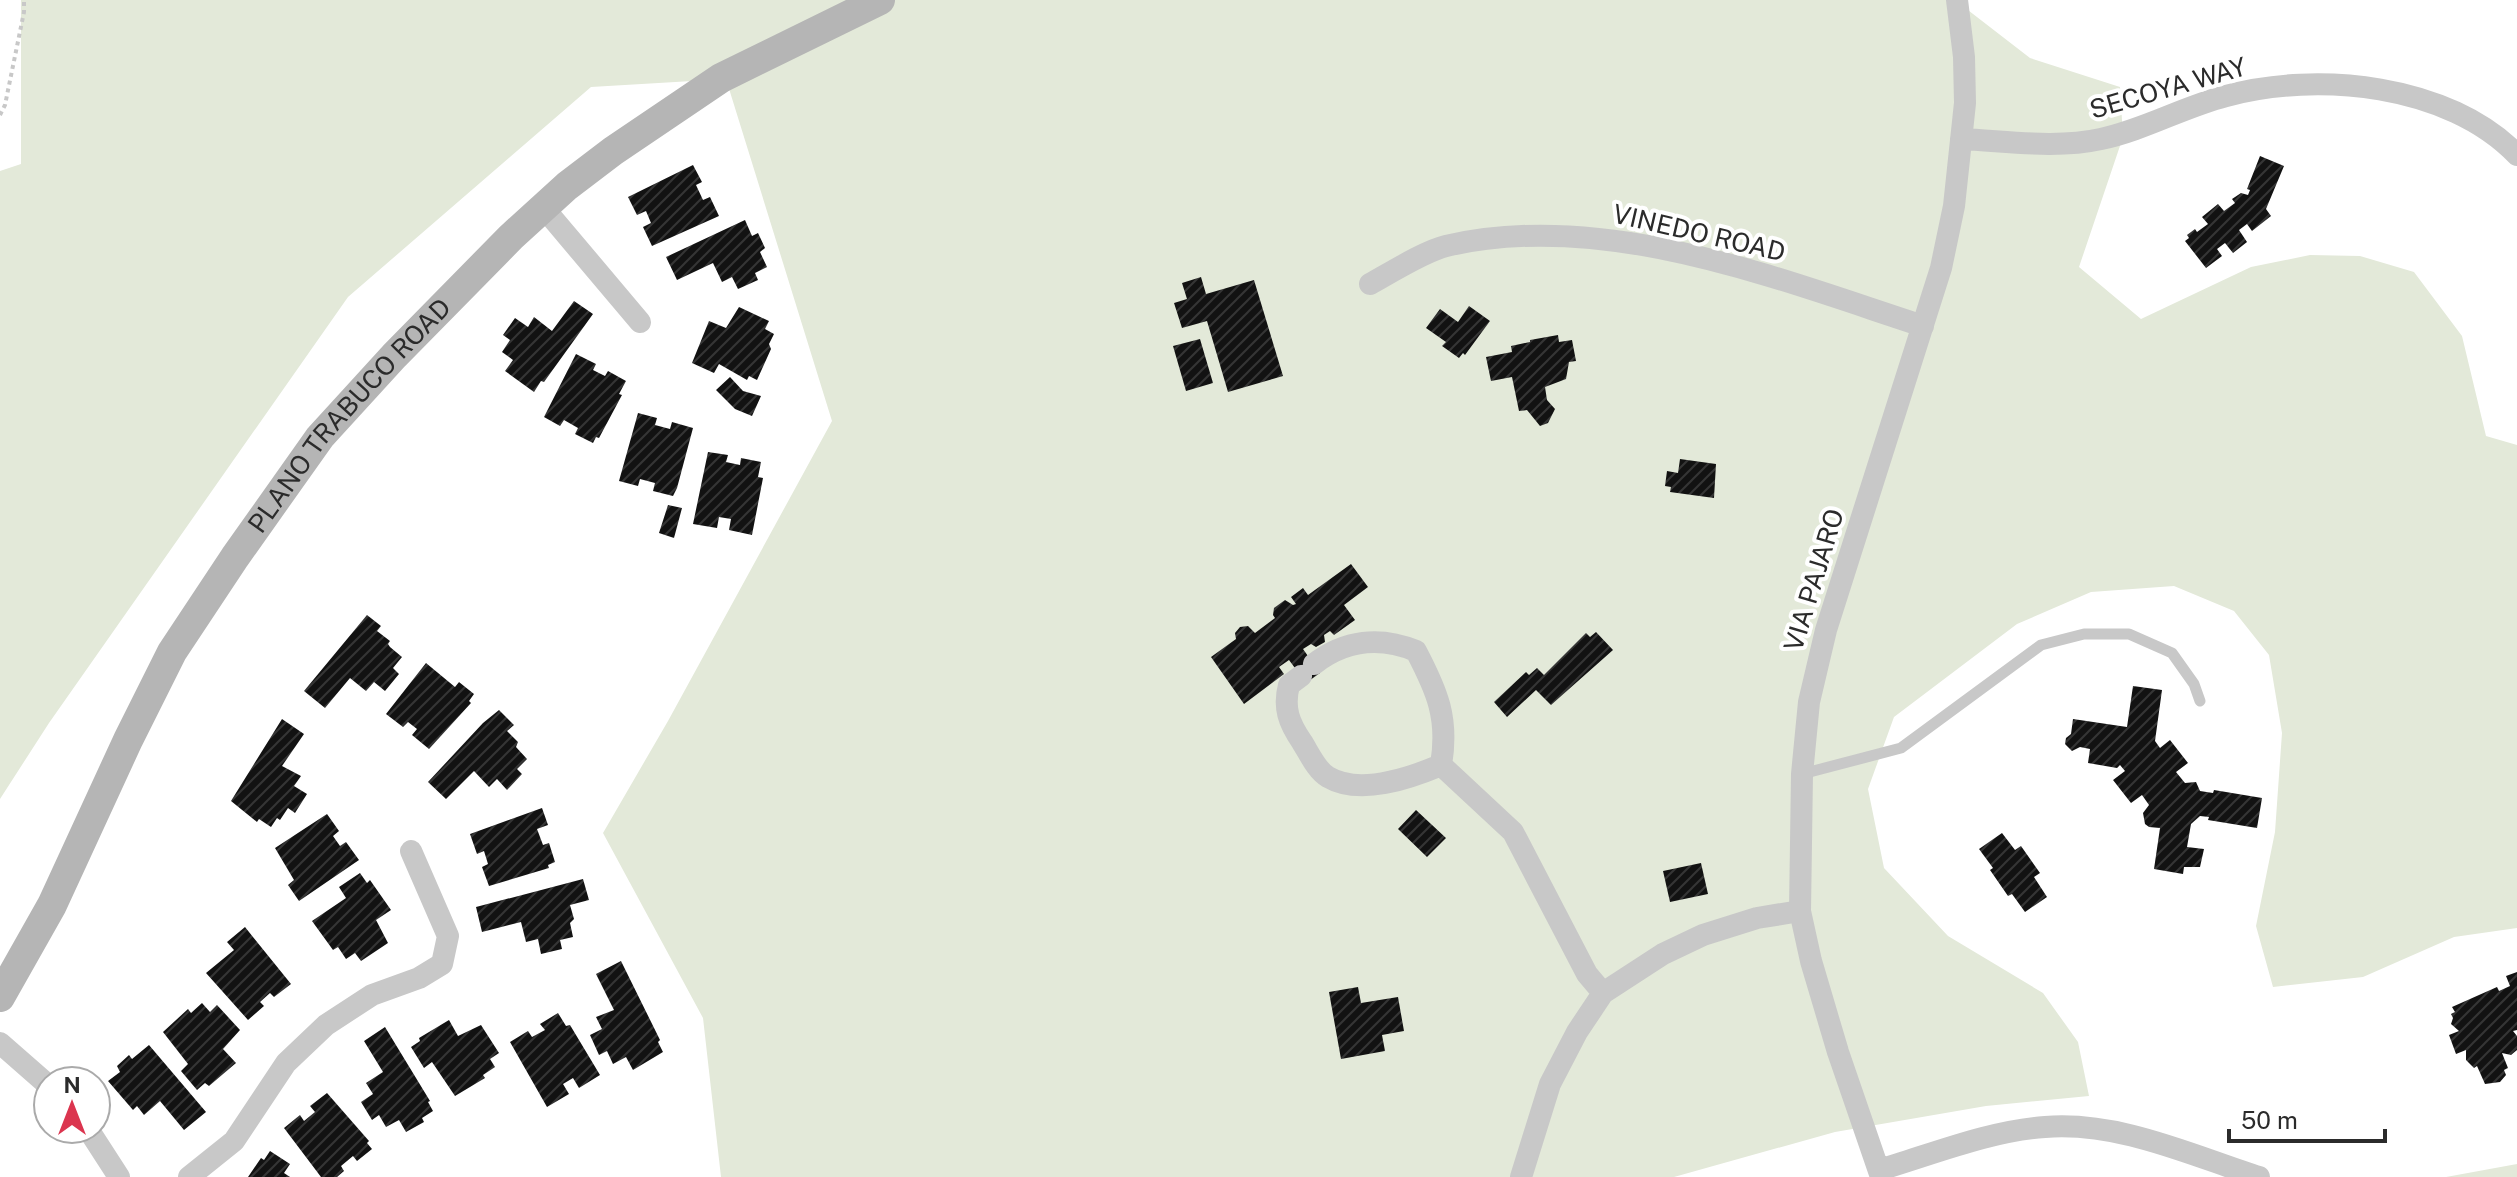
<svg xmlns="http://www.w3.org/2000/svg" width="2517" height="1177" viewBox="0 0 2517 1177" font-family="'Public Sans',sans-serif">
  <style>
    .green { fill: #e3e9d9 }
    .building { fill: url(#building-hatch) }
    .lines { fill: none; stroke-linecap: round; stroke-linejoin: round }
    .path { stroke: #c8c8c8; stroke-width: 4; stroke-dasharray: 4 4; stroke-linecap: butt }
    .lane { stroke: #c8c8c8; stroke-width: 11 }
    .street { stroke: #c8c8c8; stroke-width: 22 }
    .secondary { stroke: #b5b5b5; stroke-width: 30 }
    .labels { text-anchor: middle; stroke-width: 8; stroke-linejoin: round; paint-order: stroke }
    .street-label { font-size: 26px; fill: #2b2b2b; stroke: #fff }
  </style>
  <defs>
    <pattern id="building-hatch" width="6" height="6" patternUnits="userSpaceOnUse" patternTransform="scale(2)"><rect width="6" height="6" fill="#121212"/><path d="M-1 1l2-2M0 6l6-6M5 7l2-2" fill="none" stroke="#353535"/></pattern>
  </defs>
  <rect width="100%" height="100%" fill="#fff"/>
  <path class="green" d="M21 0H1961L1964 7 2030 58 2120 87 2123 137 2079 267 2141 319 2251 267 2310 255 2360 256 2414 272 2462 336 2486 436 2517 445V928L2454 937 2363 977 2273 987 2256 926 2275 832 2282 733 2269 655 2234 611 2174 586 2091 592 2017 624 1894 717 1868 789 1884 868 1948 936 2043 993 2078 1042 2089 1096 1986 1106 1835 1132 1674 1177H721L703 1018 603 833 668 721 832 421 726 79 591 87 348 297 49 723 0 799V171L21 164Z
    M2517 1164V1177H2446Z"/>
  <path class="building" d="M2260 156 2284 166 2266 209 2271 216 2252 231 2247 224 2239 230 2247 242 2233 253 2225 243 2217 249 2222 256 2206 268 2185 241 2189 238 2187 235 2195 229 2197 232 2208 224 2202 217 2218 204 2224 211 2235 203 2232 199 2241 193 2248 195 2250 190 2247 189Z
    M693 165 702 182 696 185 703 200 710 197 719 216 652 246 643 227 651 223 646 211 637 215 628 197Z
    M745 220 752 236 758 233 765 248 760 252 767 267 755 273 758 280 738 289 732 277 722 282 713 263 677 280 666 257Z
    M1201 277 1206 294 1254 280 1283 376 1228 392 1207 321 1182 328 1174 303 1187 299 1182 283Z
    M574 301 593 314 544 382 541 381 534 392 505 371 513 360 502 352 510 340 503 335 515 318 528 327 534 317 552 331Z
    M1469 306 1490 321 1465 355 1463 353 1459 358 1442 346 1446 342 1426 328 1440 309 1458 322Z
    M739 307 769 321 765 329 774 334 769 344 771 349 757 380 749 376 747 380 719 364 714 373 692 363 709 321 726 328Z
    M1558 335 1559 342 1572 340 1576 361 1569 362 1566 379 1545 387 1547 400 1555 409 1548 423 1540 426 1527 410 1519 411 1512 377 1491 381 1486 357 1512 352 1511 346 1530 342V340Z
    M1200 339 1213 383 1186 391 1173 346Z
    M576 354 596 364 593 370 605 376 608 371 626 381 619 394 622 395 599 438 596 437 593 443 575 434 578 428 564 420 560 426 544 417Z
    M730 377 743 391 761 396 752 416 735 409 716 390Z
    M638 413 657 418 655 425 670 429 672 422 693 428 677 488 673 496 653 491 655 483 640 479 638 486 619 481Z
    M708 452 728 455 726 462 740 465 741 458 761 462 758 477 763 478 752 535 729 530 731 519 719 517 717 528 693 524Z
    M1680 459 1716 464 1714 498 1670 492 1671 487 1665 486 1667 471 1678 473Z
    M668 505 682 508 674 538 659 533Z
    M1351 564 1368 587 1344 605 1355 620 1334 635 1330 631 1324 635 1325 642 1316 647 1311 644 1303 649 1320 673 1306 683 1289 660 1279 667 1284 674 1244 704 1211 657 1236 639 1235 633 1240 627 1248 626 1255 633 1275 618 1273 615 1274 608 1285 600 1293 605 1296 604 1291 597 1303 588 1308 595Z
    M367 615 381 626 377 631 390 641 388 644 390 647 402 657 393 668 399 674 385 691 374 682 366 691 350 678 325 708 304 691Z
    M1596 632 1613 650 1551 705 1536 690 1507 717 1494 702 1526 672 1529 675 1537 668 1544 675 1586 633 1590 637Z
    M426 663 455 687 459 682 474 694 469 701 471 703 429 749 412 735 417 729 408 722 403 727 386 714Z
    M2133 686 2162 690 2155 741 2160 748 2170 740 2188 763 2176 772 2185 783 2196 782 2200 791 2213 793 2214 790 2262 798 2257 828 2208 820 2209 817 2200 816 2191 824 2187 847 2204 849 2200 867H2184L2183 874 2154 869 2160 828 2149 827 2145 824 2143 813 2149 805 2142 795 2131 803 2113 780 2125 771 2120 765 2117 768 2088 763 2090 749 2080 747 2072 751 2065 744 2066 738 2071 734 2073 719 2127 727Z
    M499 710 514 725 507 731 518 742 516 747 527 759 517 769 522 774 507 790 497 779 489 787 474 771 446 799 428 782 483 723Z
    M282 719 304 734 282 766 301 776 294 786 307 794 295 813 288 808 280 820 277 818 271 827 259 819 257 822 231 801Z
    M542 808 548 825 537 829 543 845 549 843 555 862 548 865 549 868 489 886 482 867 488 864 484 851 477 854 470 834Z
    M1416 810 1446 838 1427 857 1398 829Z
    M327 814 339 831 333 836 340 846 346 842 359 860 299 901 288 885 294 880 275 848Z
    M2002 833 2015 850 2021 846 2040 873 2034 877 2047 897 2025 912 2012 894 2008 896 1990 870 1993 868 1979 849Z
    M1701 863 1708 894 1670 902 1663 871Z
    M360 873 367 883 370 880 391 910 376 920 388 943 361 961 355 953 346 959 338 947 333 950 312 921 346 898 339 887Z
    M583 879 589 900 570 905 574 919 570 923 573 937 560 940 562 949 541 954 538 939 526 942 521 922 482 932 476 907Z
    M245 927 291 984 274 997 270 993 260 1002 264 1006 248 1020 206 973 234 950 227 942Z
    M621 961 660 1040 658 1042 663 1052 633 1070 626 1057 613 1064 607 1051 599 1055 590 1035 602 1029 596 1017 614 1010 596 974Z
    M2517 972V1030L2513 1031 2517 1036V1050L2511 1055 2502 1053 2508 1068 2504 1070 2506 1075 2500 1082 2485 1084 2477 1066 2474 1068 2466 1060V1050L2456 1054 2449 1035 2459 1031 2451 1024 2453 1018 2451 1014 2455 1012 2452 1007 2497 987 2499 991 2510 986 2506 976Z
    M1358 987 1361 1003 1398 997 1404 1031 1382 1035 1385 1051 1341 1059 1329 992Z
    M202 1003 210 1012 217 1005 240 1030 223 1049 236 1063 209 1086 205 1083 197 1090 181 1071 188 1064 163 1032 188 1009 191 1013Z
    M558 1013 566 1026 570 1025 600 1075 579 1088 573 1078 563 1084 569 1094 547 1107 510 1042 528 1031 532 1037 545 1030 540 1024Z
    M449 1020 458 1036 481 1025 499 1053 490 1059 495 1067 483 1075 485 1078 455 1096 432 1062 424 1068 411 1047 420 1041 419 1038Z
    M385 1027 430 1101 428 1102 433 1111 422 1118 424 1122 406 1132 399 1120 386 1127 379 1115 372 1120 361 1102 373 1094 366 1083 383 1072 364 1041Z
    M149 1045 206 1112 184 1130 160 1101 144 1115 137 1106 133 1110 108 1081 120 1072 117 1066 129 1055 132 1059Z
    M327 1093 369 1141 367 1143 372 1149 357 1161 353 1156 341 1166 344 1171 337 1177H321L284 1128 300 1115 304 1121 315 1112 310 1106Z
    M270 1151 290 1164 284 1173 290 1177H248L261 1158 264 1160Z"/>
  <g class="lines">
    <path class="path" d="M0 115 5 105 24 12V0"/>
    <path class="lane" d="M1802 774 1901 748 2041 645 2084 634H2129L2172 653 2194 684 2200 701"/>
    <path class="street" d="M1961 139C2007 141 2056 149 2101 139 2144 130 2183 107 2226 96 2317 71 2449 84 2517 155
      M543 207 640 322
      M1370 284C1390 273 1425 251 1446 246 1603 209 1775 278 1923 326
      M1301 676 1289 685C1283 708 1289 723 1302 742 1309 753 1317 771 1328 777 1360 796 1410 778 1441 765 1449 718 1437 691 1416 651 1380 636 1345 640 1314 664
      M1441 765 1513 832 1587 974 1603 993
      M0 1043 48 1085
      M88 1129 119 1177
      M1879 1170C1933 1154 1989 1131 2045 1127 2118 1121 2191 1155 2259 1177
      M189 1177 234 1141 286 1063 326 1025 372 995 419 978 442 964 448 936 411 851
      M1521 1177 1550 1084 1577 1032 1603 993 1663 954 1703 935 1757 918 1800 911
      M1881 1177 1838 1052 1811 961 1800 911 1802 774 1809 702 1826 630 1941 268 1954 206 1965 103 1964 57 1957 0"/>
    <path class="secondary" id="s1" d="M0 997 52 905 128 740 172 652 235 557 320 437 394 356 511 237 567 186 613 151 721 78 880 0"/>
  </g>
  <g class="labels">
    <g class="street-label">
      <text transform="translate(2168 88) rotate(-16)" y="9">SECOYA WAY</text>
      <text transform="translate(1699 233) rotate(13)" y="9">VINEDO ROAD</text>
      <text dy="9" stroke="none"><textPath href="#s1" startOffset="682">PLANO TRABUCO ROAD</textPath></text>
      <text transform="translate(1814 580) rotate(-73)" y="9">VIA PAJARO</text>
    </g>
  </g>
  <g transform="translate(72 1105)"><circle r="38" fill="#ffffff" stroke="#aaaaaa" stroke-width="2"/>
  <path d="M0-6L14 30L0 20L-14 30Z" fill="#db354f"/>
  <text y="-12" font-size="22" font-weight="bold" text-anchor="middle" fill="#2b2b2b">N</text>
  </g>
  <path d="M2229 1129v12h156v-12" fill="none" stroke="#2b2b2b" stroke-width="4"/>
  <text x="2241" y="1129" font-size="24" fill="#2b2b2b" stroke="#ffffff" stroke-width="6" paint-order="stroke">50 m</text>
</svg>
